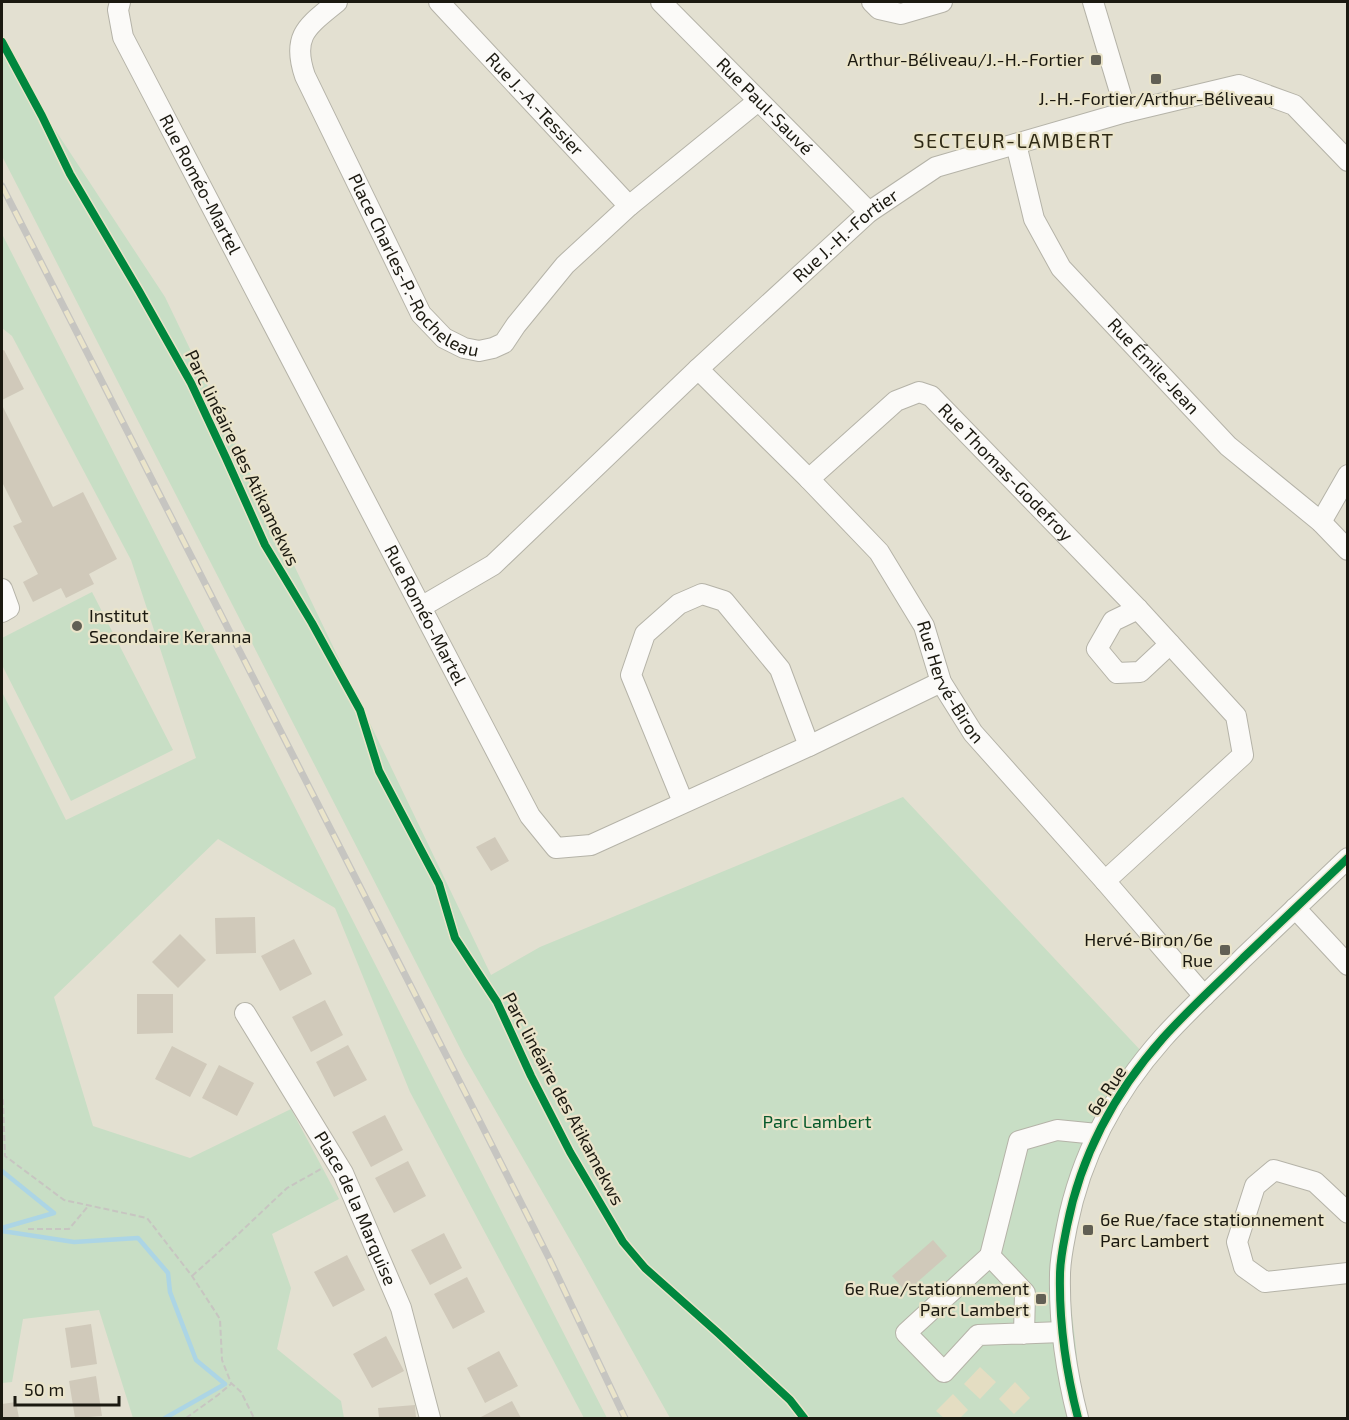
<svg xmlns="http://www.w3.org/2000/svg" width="1349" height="1420" viewBox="0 0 1349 1420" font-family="'Exo 2',sans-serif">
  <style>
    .green { fill: #c8dec5 }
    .sand { fill: #e4ddc2 }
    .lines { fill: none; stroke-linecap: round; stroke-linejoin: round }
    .stream { stroke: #acd5e5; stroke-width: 4.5 }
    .building { fill: #d0c9ba }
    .minor-casing { stroke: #b5b3a8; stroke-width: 22 }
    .path { stroke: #c7c5c1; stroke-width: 2; stroke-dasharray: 6 3; stroke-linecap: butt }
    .minor { stroke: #fbfaf8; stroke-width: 20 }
    .rail-casing { stroke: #c6c5c1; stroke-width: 7 }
    .rail { stroke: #eae4ca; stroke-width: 4.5; stroke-dasharray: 14; stroke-linecap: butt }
    .cycleway-casing { stroke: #eae4ca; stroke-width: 11 }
    .cycleway { stroke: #00873e; stroke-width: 8 }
    .poi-dot { fill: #615f54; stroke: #eae4ca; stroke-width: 2 }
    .labels { text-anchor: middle; stroke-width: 4.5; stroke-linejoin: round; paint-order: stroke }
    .poi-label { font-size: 18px; fill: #1b1910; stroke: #eae4ca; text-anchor: end }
    .street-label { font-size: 18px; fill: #1b1910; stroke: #eae4ca }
    .park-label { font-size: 18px; fill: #085a2c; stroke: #eae4ca }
    .neighbourhood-label { font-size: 20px; letter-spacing: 1.5px; fill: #2f2a15; stroke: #eae4ca }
  </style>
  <rect width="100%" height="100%" fill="#e3e0d1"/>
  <path class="green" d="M2 49 165 297 491 975 540 947 903 797 1143 1053 1063 1235 1084 1418H670L581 1259 464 1056 2 156Z
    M2 234 607 1418H584L410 1092 335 908 218 839 54 997 93 1126 190 1158 291 1109 339 1199 272 1234 291 1288 277 1349 341 1401 344 1418H133L99 1310 23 1319 12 1382 2 1383V692L66 820 196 758 131 560 12 336 2 328Z
    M92 592 173 750 71 801 2 665V638Z"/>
  <path class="sand" d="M980 1367 996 1382 980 1399 964 1384Z
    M1015 1382 1030 1398 1014 1414 999 1399Z
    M953 1394 968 1410 960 1418H944L936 1411Z"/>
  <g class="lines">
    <path class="stream" d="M2 1171 54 1213 2 1228
      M2 1231 74 1242 138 1238 168 1273 170 1292 196 1360 225 1384 165 1418"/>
  </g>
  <path class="building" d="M4 350 24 389 2 400V351Z
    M2 405 53 507 83 492 117 559 89 574 94 584 66 598 61 588 33 602 23 582 38 574 13 526 22 522 2 482Z
    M495 837 509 861 491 871 476 847Z
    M255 917 256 953 216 954 215 918Z
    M180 934 206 960 178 988 152 962Z
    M294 939 312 974 280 991 261 956Z
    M137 994H173V1033L137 1034Z
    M325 1000 343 1035 311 1052 292 1017Z
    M348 1045 367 1080 334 1097 316 1062Z
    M172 1046 207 1064 190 1097 155 1079Z
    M219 1065 254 1083 237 1116 202 1098Z
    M385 1115 403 1150 371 1167 352 1132Z
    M408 1161 426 1196 394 1213 375 1178Z
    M444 1233 462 1268 430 1285 411 1250Z
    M933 1240 947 1256 906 1292 892 1276Z
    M347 1255 365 1290 333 1307 314 1272Z
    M467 1277 485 1312 453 1329 434 1294Z
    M91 1324 97 1364 71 1368 65 1328Z
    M386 1336 404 1371 372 1388 353 1354Z
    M499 1351 518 1386 485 1403 467 1368Z
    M96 1376 102 1416 75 1418 69 1381Z
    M512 1401 521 1418H479Z
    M16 1402 19 1418H2V1404Z
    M415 1405 416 1418H379L378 1408Z"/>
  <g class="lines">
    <defs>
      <g id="minor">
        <path id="s1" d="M120 2 118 10 123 37 530 816 556 848 591 845 809 746 941 682"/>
        <path id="s2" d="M337 2C308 26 291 35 305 76L421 314 444 338 464 348 479 351 493 348 504 343 516 325 565 265 629 206 758 101"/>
        <path id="s3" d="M439 2 629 206"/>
        <path id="s4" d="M661 2 869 212"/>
        <path d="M872 2 879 9 901 14 942 2"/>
        <path d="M1093 2 1126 112"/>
        <path id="s5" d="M1016 144 1034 219 1061 268 1228 446 1321 522 1348 550"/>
        <path id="s6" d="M698 369 809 479 879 552 924 626 941 682 973 733 1105 881 1204 996"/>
        <path id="s7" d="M809 479 896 401 919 392 931 396 1138 609 1236 716 1243 755 1105 881"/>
        <path d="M1321 522 1348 475"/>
        <path d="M2 589 9 608 2 612"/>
        <path id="s8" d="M421 607 493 565 698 369 869 212 936 167 1126 112 1239 85 1294 105 1348 161"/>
        <path d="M1138 609 1113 621 1097 649 1117 673 1140 672 1170 644"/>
        <path d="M683 802 631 675 645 634 679 604 702 594 724 601 780 669 809 746"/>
        <path d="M1295 908 1348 965"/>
        <path id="s9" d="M245 1013 343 1173 401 1308 430 1418"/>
        <path d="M1348 1213 1315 1182 1274 1170 1255 1186 1237 1242 1244 1267 1265 1282 1348 1273"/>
        <path d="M990 1256 1019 1141 1057 1130 1097 1134"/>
        <path d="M1024 1334 1025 1293 990 1256 906 1333 944 1372 978 1335 1062 1332"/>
        <path d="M1078 1418C1066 1371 1059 1324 1060 1275 1060 1258 1064 1242 1067 1226 1081 1155 1115 1092 1163 1038 1188 1010 1216 985 1243 958 1278 925 1313 891 1348 858"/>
      </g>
    </defs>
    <use href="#minor" class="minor-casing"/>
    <path class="path" d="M2 1100H3L5 1156 64 1200 147 1218 192 1276 220 1319 222 1360 231 1383 241 1392 254 1418
      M28 1229H69L89 1205
      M192 1276 233 1239 287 1188 321 1169
      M186 1418 218 1395 231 1384"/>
    <use href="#minor" class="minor"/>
    <defs>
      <path id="rail" d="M2 186 469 1100 550 1260 625 1418"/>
    </defs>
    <use href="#rail" class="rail-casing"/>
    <use href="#rail" class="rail"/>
    <defs>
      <path id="cycleway" d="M2 42 42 116 70 174 139 291 191 383 226 458 265 545 312 623 360 710 379 771 439 884 455 938 497 1002 531 1076 570 1152 623 1242 645 1268 718 1333 790 1400 804 1418
        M1078 1418C1066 1371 1059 1324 1060 1275 1060 1258 1064 1242 1067 1226 1081 1155 1115 1092 1163 1038 1188 1010 1216 985 1243 958 1278 925 1313 891 1348 858"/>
    </defs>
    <use href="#cycleway" class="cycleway-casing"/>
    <use href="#cycleway" class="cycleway"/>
  </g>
  <g class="poi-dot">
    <rect x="1090" y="54" width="12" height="12" rx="3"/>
    <rect x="1150" y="73" width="12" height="12" rx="3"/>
    <circle cx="77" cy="626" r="6"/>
    <rect x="1219" y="944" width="12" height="12" rx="3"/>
    <rect x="1082" y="1224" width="12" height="12" rx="3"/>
    <rect x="1035" y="1293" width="12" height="12" rx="3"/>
  </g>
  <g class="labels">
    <g class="poi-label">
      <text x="1084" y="66">Arthur-Béliveau/J.-H.-Fortier</text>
      <text x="1156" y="105" text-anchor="middle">J.-H.-Fortier/Arthur-Béliveau</text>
      <text x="89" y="622" text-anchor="start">Institut<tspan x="89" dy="21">Secondaire Keranna</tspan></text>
      <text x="1213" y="946">Hervé-Biron/6e<tspan x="1213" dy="21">Rue</tspan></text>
      <text x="1100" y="1226" text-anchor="start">6e Rue/face stationnement<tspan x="1100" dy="21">Parc Lambert</tspan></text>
      <text x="1029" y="1295">6e Rue/stationnement<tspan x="1029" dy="21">Parc Lambert</tspan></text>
    </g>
    <g class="street-label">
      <text dy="6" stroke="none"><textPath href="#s3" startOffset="140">Rue J.-A.-Tessier</textPath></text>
      <text dy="6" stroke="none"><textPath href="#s4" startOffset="147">Rue Paul-Sauvé</textPath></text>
      <text dy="6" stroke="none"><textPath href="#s1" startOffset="202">Rue Roméo-Martel</textPath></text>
      <text dy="6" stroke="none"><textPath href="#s8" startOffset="566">Rue J.-H.-Fortier</textPath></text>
      <text dy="6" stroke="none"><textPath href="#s2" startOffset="312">Place Charles-P.-Rocheleau</textPath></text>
      <text dy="6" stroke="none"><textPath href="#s5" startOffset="268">Rue Émile-Jean</textPath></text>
      <text transform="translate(242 458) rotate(64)" y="6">Parc linéaire des Atikamekws</text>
      <text dy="6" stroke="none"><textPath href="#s7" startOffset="261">Rue Thomas-Godefroy</textPath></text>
      <text dy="6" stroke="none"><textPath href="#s1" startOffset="688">Rue Roméo-Martel</textPath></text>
      <text dy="6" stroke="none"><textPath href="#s6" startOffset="406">Rue Hervé-Biron</textPath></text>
      <text transform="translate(1107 1091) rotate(-57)" y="6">6e Rue</text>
      <text transform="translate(563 1099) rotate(62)" y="6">Parc linéaire des Atikamekws</text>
      <text dy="6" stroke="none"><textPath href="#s9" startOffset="225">Place de la Marquise</textPath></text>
    </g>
    <g class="park-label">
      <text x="817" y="1128">Parc Lambert</text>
    </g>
    <g class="neighbourhood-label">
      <text x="1014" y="148">SECTEUR-LAMBERT</text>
    </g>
  </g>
  <rect width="1349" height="1420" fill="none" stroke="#1b1910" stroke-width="6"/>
  <path d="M15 1396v9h104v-9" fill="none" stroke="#1b1910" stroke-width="3"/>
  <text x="24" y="1396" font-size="18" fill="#1b1910" stroke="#eae4ca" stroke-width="4.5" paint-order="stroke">50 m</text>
</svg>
